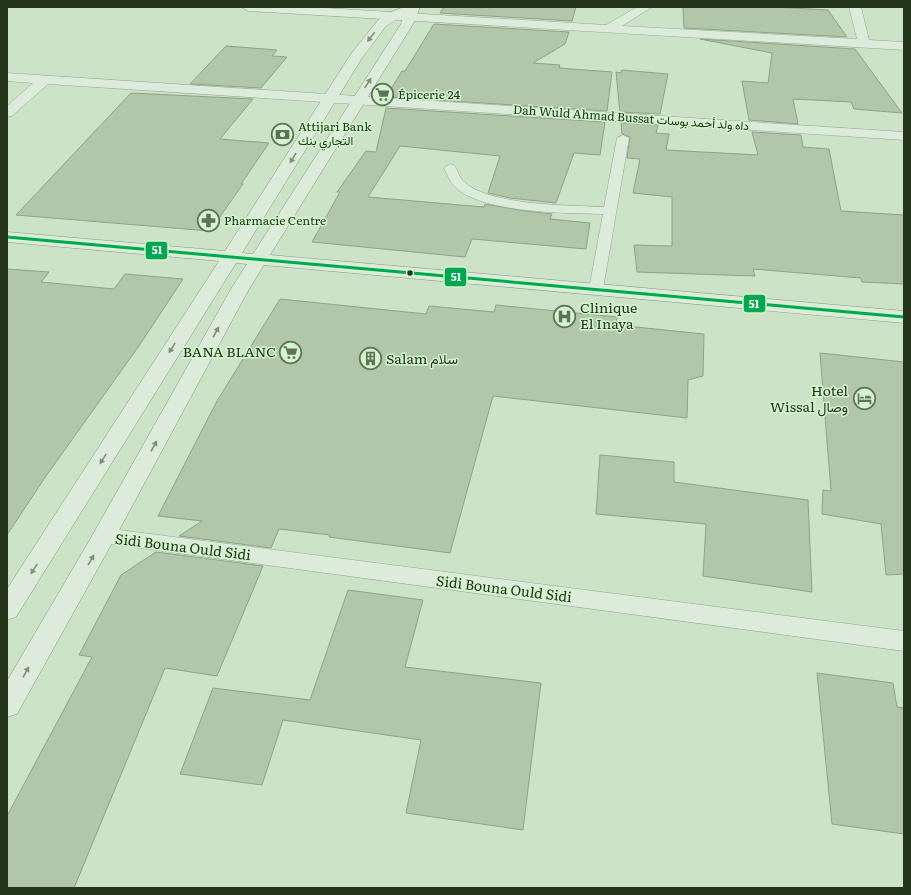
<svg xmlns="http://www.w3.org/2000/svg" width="911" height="895" viewBox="0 0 911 895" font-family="Literata,Vazirmatn,serif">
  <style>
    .building { fill: #b2c6a9; stroke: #90a288 }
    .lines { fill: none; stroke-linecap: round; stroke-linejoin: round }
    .lane-casing { stroke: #97a792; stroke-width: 1 }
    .street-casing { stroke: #97a792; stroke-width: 1 }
    .secondary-casing { stroke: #879782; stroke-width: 1 }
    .lane { fill: #dcebda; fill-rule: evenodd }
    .street { fill: #dcebda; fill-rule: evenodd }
    .secondary { fill: #dcebda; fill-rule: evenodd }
    .bus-1-casing { stroke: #d2f5cd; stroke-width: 5.5 }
    .bus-1 { stroke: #00a651; stroke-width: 3 }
    .oneway { fill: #80907a }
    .bus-dot { fill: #24351b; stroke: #d2f5cd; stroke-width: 1.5 }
    .labels { text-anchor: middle; stroke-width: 3; stroke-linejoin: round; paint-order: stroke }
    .far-poi-label { font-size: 12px; fill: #24351b; stroke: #d2f5cd; text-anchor: start }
    .far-street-label { font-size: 12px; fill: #24351b; stroke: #d2f5cd }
    .poi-label { font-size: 14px; fill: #24351b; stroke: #d2f5cd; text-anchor: start }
    .street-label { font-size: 14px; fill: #24351b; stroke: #d2f5cd }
    .line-badge { stroke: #d2f5cd; stroke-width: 1.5 }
    .badge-label { font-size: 11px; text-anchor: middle; font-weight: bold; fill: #fff }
  </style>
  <rect width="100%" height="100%" fill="#cce3c8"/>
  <path class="building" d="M444 7H576L572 21 440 13Z
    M683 7H775L828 10 847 37 684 28Z
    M434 24 569 32 565 44 533 63 560 65 559 68 612 72 607 111 389 97 391 89 402 71H405Z
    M700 39 855 49 902 113 854 109 851 102 793 99 798 124 749 120 742 81 768 83 772 53Z
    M226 46 277 50 272 56 287 57 261 88 190 84Z
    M622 70 668 74 660 114 620 112 616 72 621 73Z
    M131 93 253 99 220 139 269 143 241 184H243L210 231 16 215Z
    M386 108 605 122 600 155 574 153 556 203 510 198 488 193 500 156 400 146 368 197 484 207 485 204 525 211 552 214 550 219 590 223 586 249 472 239 465 257 312 242 340 192H337L366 151 376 152Z
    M621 123 658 125 656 133 669 134 666 150 758 155 752 132 801 135 803 147 829 149 841 211 904 215V284L862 282 861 278 753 269 755 276 637 272 634 245 672 246V197L633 193 640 159 627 158 630 137 622 134Z
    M7 269 49 272 41 282 114 289 125 274 183 279 141 343 46 476 7 535Z
    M280 299 426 314 429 306 494 312 496 305 617 317 616 325 704 334 703 376 688 380 687 418 493 396 450 553 329 537 330 535 279 529 271 548 179 536 202 521 158 516 217 401Z
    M820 353 904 362V574L886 575 881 524 822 514 823 490 831 491Z
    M600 455 674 462V482L808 500 812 592 703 576 706 524 596 514Z
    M156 552 263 566 217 676 165 668 74 888H7V816L92 657 79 655 121 575Z
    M348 590 423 600 405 667 541 683 523 830 406 813 421 740 283 720 262 785 180 774 213 688 310 700Z
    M817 673 893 683 897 707 904 708V834L832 824Z"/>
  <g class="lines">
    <defs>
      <path id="lane" d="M623 135 629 138 603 289 601 292H591L589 289 603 214C566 213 481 213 455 187 450 182 447 174 444 168L450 164 454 165C458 170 459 177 463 181 488 206 570 205 604 207L617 138Z"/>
      <path id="street" d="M242 7H308L606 25 637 7H652L622 26 857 39 849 7H861L869 40 904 42V50L248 11Z
        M7 73 904 132V140L48 84 12 116 7 117V106L33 83 7 81Z
        M104 528 904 631V651L96 542 92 536 96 530Z"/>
      <path id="secondary" d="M404 7H420L413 24 270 255 904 311V323L264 265 249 289 116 536 17 714 7 717V681L92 536 231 289 247 264 236 263 16 617 7 620V589L219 261 7 242V232L225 251 351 54 378 20 388 13ZM404 15 401 24 253 254 242 253 362 58 386 26Z"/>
    </defs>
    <use href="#lane" class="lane-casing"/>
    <use href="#street" class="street-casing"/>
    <use href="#secondary" class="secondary-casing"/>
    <use href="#lane" class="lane"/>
    <use href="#street" class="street"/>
    <use href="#secondary" class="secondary"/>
    <defs>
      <path id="bus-1" d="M7 237 904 317"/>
    </defs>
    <use href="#bus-1" class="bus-1-casing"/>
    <use href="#bus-1" class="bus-1"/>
  </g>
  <defs><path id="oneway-solid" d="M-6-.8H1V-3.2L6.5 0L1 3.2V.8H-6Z"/></defs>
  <g class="oneway">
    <use href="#oneway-solid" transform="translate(371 37) rotate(128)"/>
    <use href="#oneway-solid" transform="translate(368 83) rotate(-57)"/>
    <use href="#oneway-solid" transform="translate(293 158) rotate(121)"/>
    <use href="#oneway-solid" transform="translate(216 332) rotate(-61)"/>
    <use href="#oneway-solid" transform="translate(172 348) rotate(122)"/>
    <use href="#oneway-solid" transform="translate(154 446) rotate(-61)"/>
    <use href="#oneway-solid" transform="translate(103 459) rotate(122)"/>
    <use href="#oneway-solid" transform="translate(91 560) rotate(-60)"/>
    <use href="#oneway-solid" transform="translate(34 569) rotate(123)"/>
    <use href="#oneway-solid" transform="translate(26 672) rotate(-61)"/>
  </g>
  <defs>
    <symbol id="supermarket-ring" viewBox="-11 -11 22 22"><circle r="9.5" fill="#d2f5cd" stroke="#5f7258" stroke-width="1.5"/><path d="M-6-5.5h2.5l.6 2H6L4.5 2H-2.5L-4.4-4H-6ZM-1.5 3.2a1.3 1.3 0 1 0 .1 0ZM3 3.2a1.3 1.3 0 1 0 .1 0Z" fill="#5f7258"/></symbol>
    <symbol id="bank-ring" viewBox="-11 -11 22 22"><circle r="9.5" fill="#d2f5cd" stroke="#5f7258" stroke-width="1.5"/><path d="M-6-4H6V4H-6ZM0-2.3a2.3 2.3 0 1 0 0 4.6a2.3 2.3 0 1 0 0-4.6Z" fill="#5f7258"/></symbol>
    <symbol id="pharmacy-ring" viewBox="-11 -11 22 22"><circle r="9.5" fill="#d2f5cd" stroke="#5f7258" stroke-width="1.5"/><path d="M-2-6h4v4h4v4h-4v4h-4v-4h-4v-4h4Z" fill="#5f7258"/></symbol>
    <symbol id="hospital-ring" viewBox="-11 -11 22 22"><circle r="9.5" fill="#d2f5cd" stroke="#5f7258" stroke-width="1.5"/><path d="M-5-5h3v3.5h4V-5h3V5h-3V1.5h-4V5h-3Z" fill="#5f7258"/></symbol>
    <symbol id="building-ring" viewBox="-11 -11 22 22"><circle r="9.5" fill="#d2f5cd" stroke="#5f7258" stroke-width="1.5"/><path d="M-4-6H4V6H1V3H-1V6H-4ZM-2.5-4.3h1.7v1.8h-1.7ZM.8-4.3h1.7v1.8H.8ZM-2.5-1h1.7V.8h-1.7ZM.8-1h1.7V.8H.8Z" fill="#5f7258"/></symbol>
    <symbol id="hotel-ring" viewBox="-11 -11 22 22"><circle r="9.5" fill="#d2f5cd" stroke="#5f7258" stroke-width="1.5"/><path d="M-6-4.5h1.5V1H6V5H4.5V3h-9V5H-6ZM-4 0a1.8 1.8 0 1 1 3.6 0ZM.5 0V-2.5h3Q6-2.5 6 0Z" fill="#5f7258"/></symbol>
  </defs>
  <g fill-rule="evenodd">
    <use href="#supermarket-ring" x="370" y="82" width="25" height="25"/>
    <use href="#bank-ring" x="270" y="122" width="25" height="25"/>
    <use href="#pharmacy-ring" x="196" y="208" width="25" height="25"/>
    <use href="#hospital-ring" x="552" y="304" width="25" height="25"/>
    <use href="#supermarket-ring" x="278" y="340" width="25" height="25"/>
    <use href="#building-ring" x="358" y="346" width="25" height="25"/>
    <use href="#hotel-ring" x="852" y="386" width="25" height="25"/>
  </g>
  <circle class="bus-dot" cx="410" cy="273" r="3.5"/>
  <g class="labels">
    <g class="far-poi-label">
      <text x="398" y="99">Épicerie 24</text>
      <text x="298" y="131">Attijari Bank<tspan x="298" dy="14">التجاري بنك</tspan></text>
      <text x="224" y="225">Pharmacie Centre</text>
    </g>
    <g class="far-street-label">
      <text transform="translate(631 118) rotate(4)" y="4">Dah Wuld Ahmad Bussat داه ولد أحمد بوسات</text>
    </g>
    <g class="poi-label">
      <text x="580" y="313">Clinique<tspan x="580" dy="16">El Inaya</tspan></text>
      <text x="276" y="357" text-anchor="end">BANA BLANC</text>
      <text x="386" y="364">Salam سلام</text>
      <text x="848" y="396" text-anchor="end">Hotel<tspan x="848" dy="16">Wissal وصال</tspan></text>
    </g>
    <g class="street-label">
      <text transform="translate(183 547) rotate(7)" y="5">Sidi Bouna Ould Sidi</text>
      <text transform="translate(504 589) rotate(7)" y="5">Sidi Bouna Ould Sidi</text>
    </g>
  </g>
  <g class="line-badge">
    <rect x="145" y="241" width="23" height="19" rx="4" fill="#00a651"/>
    <rect x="444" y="267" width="23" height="20" rx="4" fill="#00a651"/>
    <rect x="743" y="294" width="23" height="19" rx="4" fill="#00a651"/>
  </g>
  <g class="badge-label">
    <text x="157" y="254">51</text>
    <text x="456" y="281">51</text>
    <text x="754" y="308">51</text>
  </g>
  <rect width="911" height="895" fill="none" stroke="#24351b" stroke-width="16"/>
</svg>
